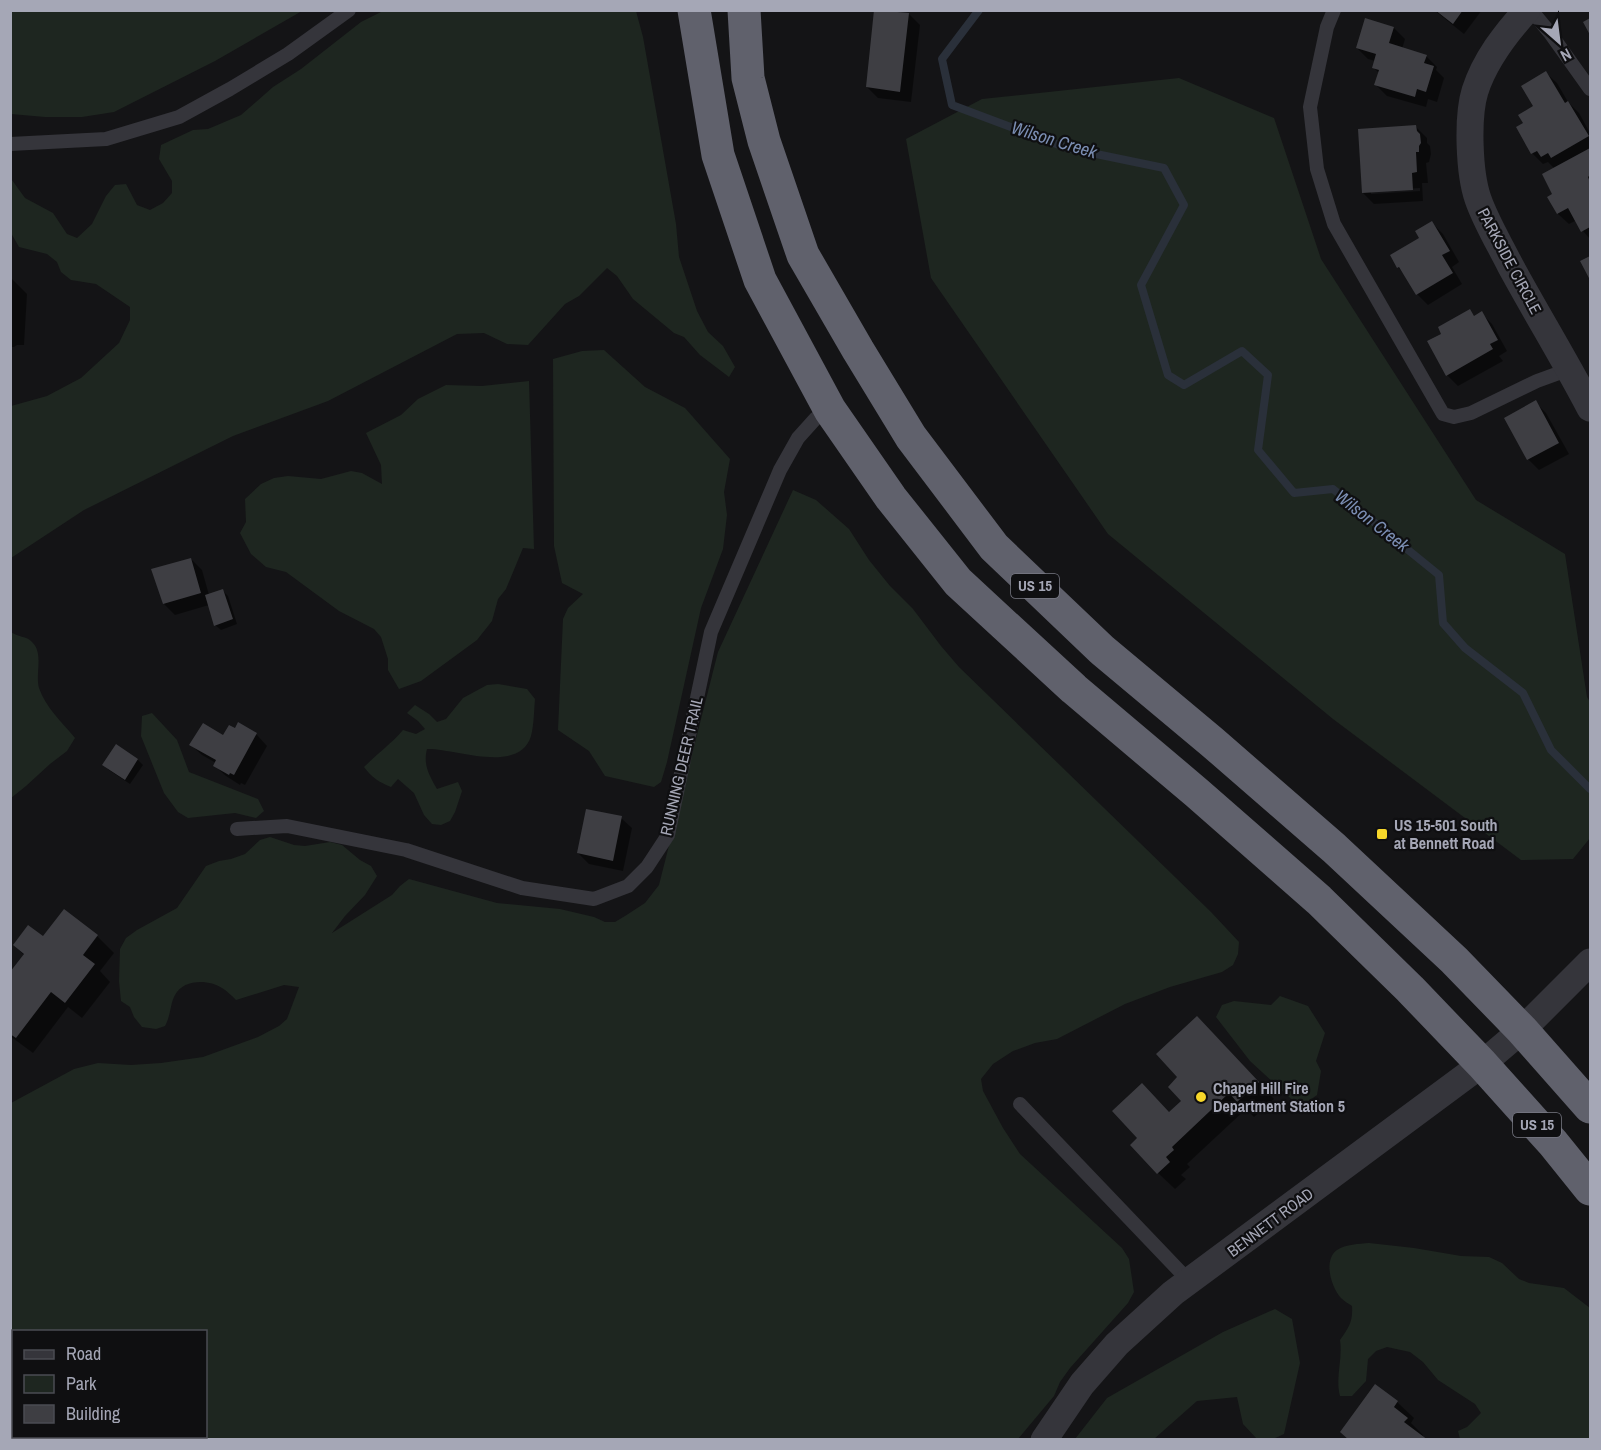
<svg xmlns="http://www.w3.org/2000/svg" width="1601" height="1450" viewBox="0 0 1601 1450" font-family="'Archivo Narrow',sans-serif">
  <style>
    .green { fill: #1e2620; fill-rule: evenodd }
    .shadow { fill: #0007; fill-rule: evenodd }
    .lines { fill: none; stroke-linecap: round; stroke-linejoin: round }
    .stream { stroke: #2a303a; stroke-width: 8 }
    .building { fill: #3e3e43 }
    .lane { stroke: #35353b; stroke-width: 14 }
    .street { stroke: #35353b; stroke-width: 27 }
    .highway { stroke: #60616c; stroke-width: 33 }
    .poi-dot { fill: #f7d72a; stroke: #0f0f11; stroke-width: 2 }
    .labels { text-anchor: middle; stroke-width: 4.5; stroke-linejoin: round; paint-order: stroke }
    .shield { fill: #0f0f11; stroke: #787984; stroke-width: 1.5 }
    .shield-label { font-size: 15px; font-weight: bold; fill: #a5a7b6 }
    .street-label { font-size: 16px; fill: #a5a7b6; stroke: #0f0f11 }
    .poi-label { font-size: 16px; font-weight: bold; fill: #a5a7b6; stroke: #0f0f11; text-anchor: start }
    .water-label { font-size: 18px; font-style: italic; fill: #7b8eb3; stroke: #0f0f11 }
  </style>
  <rect width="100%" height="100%" fill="#141416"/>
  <path class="green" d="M10 11 11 10 302 11 215 61 114 112 82 117H45L11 114Z
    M383 11H636L643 37 676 224 679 257 697 311 708 332 723 346 735 367 729 377 700 355 684 337 674 333 633 299 617 276 607 268 579 296 565 304 528 345 507 344 484 333 457 334 328 401 233 436 84 510 11 558V406L47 396 81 378 119 343 130 320V307L96 284 71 280 61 272 57 262 47 254 19 247 11 233V181L12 180 25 198 53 213 67 234 77 238 92 224 106 196 115 185 126 184 137 205 150 210 163 203 172 193V181L159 159 161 145 193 130 208 129 241 115 273 87 301 69 361 22Z
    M1179 78 1274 118 1321 259 1476 500 1565 554 1587 697 1590 702V838L1573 859 1521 860 1333 719 1108 534 931 278 906 139 982 99Z
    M604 350 645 387 685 408 730 459 724 492 727 515 723 549 701 608 667 762 661 782 654 787 605 776 589 751 558 730 563 619 568 608 583 594 562 583 554 546 553 359 582 351Z
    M529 381 534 549 523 548 506 589 498 599 492 621 477 640 421 681 399 689 388 670V659L381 637 374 629 339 611 286 572 266 567 251 554 240 533 246 522 245 499 261 484 274 478 288 476 321 479 351 471 362 473 382 484 381 465 366 433 401 415 418 399 446 385 482 386Z
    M793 490 816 500 849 529 869 560 890 586 913 609 941 646 959 667 1211 912 1239 942 1238 954 1233 965 1222 972 1170 987 1125 1004 1057 1039 1035 1043 1013 1051 993 1064 981 1079 983 1091 1003 1128 1020 1154 1122 1248 1129 1259 1134 1292 1128 1303 1070 1368 1060 1382 1054 1396 1018 1439 11 1440V1103L74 1069 98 1063 131 1065 161 1063 203 1057 258 1037 279 1026 287 1019 299 987 284 985 236 1000C232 996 227 991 222 988 209 979 183 979 175 995 170 1004 171 1015 165 1026L156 1029 142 1027 134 1017 130 1007 121 1001 119 981 120 949 126 938 137 930 177 908 206 866 219 861 231 859 245 854 260 840 270 837 294 845 305 846 330 842 342 845 360 860 371 866 377 876 365 895 345 916 332 933 392 895 400 886 409 879 497 903 560 909 594 917 605 922H615L625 916 645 903 659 885 718 652ZM14 1332H206V1436H14Z
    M11 632C17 637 27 636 32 642 44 653 35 674 39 688 46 708 62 722 75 738L67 751 50 764 26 786 11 798Z
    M498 684 527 689 535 699C534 710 534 725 531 736 519 775 454 748 427 749 423 765 429 775 437 789L458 782 462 791 455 812 450 821 441 825 432 824 424 815 414 793 398 779 391 787C379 782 372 778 364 767 377 754 391 744 403 730L416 734 425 729 418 721 407 713 415 705 429 714 437 722 446 719 463 698 487 685Z
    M152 713 177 740 189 772 258 799 264 811 256 818 235 813 188 818 178 812 164 793 141 736 142 716Z
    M1280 996 1308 1006 1325 1033 1316 1061 1321 1071 1317 1095 1300 1107 1250 1061 1216 1017 1222 1005 1234 1001 1271 1005Z
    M1369 1243 1414 1248 1461 1256 1489 1257 1502 1263 1519 1279 1529 1283 1564 1288 1590 1308V1439H1460L1458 1431 1467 1427 1481 1413 1475 1404 1438 1380 1423 1362 1410 1352 1387 1347 1376 1351 1368 1359 1366 1381 1352 1396H1340C1335 1377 1343 1359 1340 1340 1349 1327 1353 1322 1352 1306 1349 1304 1344 1301 1341 1298 1331 1287 1323 1260 1337 1250 1346 1244 1359 1244 1369 1243Z
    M1275 1309 1292 1319 1300 1363 1284 1434 1273 1439H1257L1243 1424 1237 1397 1197 1401 1154 1439H1075L1107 1398 1223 1332Z"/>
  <path class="shadow" d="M1434 10H1482L1464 34Z
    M909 14 920 25 911 102 878 98 867 87Z
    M1366 20 1394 28 1405 39 1402 49 1426 56 1437 67 1436 70 1444 78 1437 102 1428 99 1426 107 1387 96 1376 85 1379 73 1374 68 1375 61 1368 59 1357 48Z
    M1546 73 1557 83 1568 102 1579 113 1590 133V239L1583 231 1577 220 1569 224 1558 214 1549 198 1554 194 1555 169 1548 162 1543 164 1533 154 1518 128 1525 124 1535 106Z
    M1416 127 1427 138V143L1430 146 1431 154 1429 162 1426 163 1428 183H1422L1423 201 1374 204 1363 193ZM1420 188V191L1371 194V191Z
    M1432 223 1443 234 1459 262 1452 267 1462 284 1428 305 1417 294 1405 275 1398 267Z
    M10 277 27 294 24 345H17L14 347H10Z
    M1469 311 1475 317 1481 313 1492 324 1507 351 1499 356 1503 361 1458 386 1447 375 1443 335Z
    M1535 402 1546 413 1569 454 1539 470 1528 459Z
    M191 559 202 570 209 595 223 591 228 596 237 624 221 630 215 625 209 605 175 615 164 604Z
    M239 724 257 735 267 746 245 785 241 783 240 785 226 776 215 766 216 763 202 755 191 745 224 737 236 730Z
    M138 760 143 765 130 784 109 770 104 765Z
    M621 818 632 828 623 871 589 864 578 853Z
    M64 911 97 936 114 953 100 971 110 982 82 1018 68 1007 33 1053 10 1036V975L25 956 14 945 44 938Z
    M1214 1035 1274 1099 1254 1117 1246 1109 1187 1164 1190 1167 1181 1175 1186 1179 1175 1189 1158 1173 1170 1113 1183 1101Z
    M1376 1386 1397 1402 1414 1418 1411 1423 1423 1435 1422 1437 1349 1440Z"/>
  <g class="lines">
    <path class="stream" d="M979 10 942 59 952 105 1067 148 1164 168 1184 205 1141 285 1168 375 1184 385 1242 351 1268 375 1258 450 1294 493 1333 489 1439 575 1443 623 1465 648 1523 693 1551 750 1590 789"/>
  </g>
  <path class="building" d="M874 10 909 13 900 92 866 87Z
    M1435 10H1463L1453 24Z
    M1365 18 1394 27 1389 43 1427 55 1424 63 1434 66 1426 92 1417 89 1415 97 1374 85 1379 70 1372 68 1376 54 1356 48Z
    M1590 18V35L1583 22Z
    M1546 71 1565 103 1568 101 1589 136 1551 158 1548 153 1541 157 1537 151 1531 154 1516 127 1523 123 1518 115 1533 106 1521 86Z
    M1416 125 1417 131 1420 134 1421 143 1419 146V152H1416L1417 172 1412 173 1413 190 1362 193 1358 129Z
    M1590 148V175L1588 177 1590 182V227L1581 232 1568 208 1557 214 1547 197 1552 194 1542 174Z
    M1432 221 1450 251 1442 255 1453 273 1416 295 1399 267 1397 268 1390 255 1419 238 1415 231Z
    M1590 256V280L1580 261Z
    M1470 309 1474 316 1482 311 1498 340 1490 344 1493 349 1446 376 1427 341 1441 334 1438 327Z
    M1536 400 1559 443 1527 460 1504 418Z
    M191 558 201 593 163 604 151 569Z
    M223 589 233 619 214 626 205 595Z
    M238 722 257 733 234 775 230 773 229 775 213 766 216 760 189 745 203 723 223 735 229 725 235 728Z
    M116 744 138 759 125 780 102 765Z
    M586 809 622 816 613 861 577 853Z
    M64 909 98 935 83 955 95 964 65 1003 51 992 16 1038 10 1034V972L24 954 13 945 28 925 43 936Z
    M1197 1016 1259 1082 1237 1102 1229 1093 1172 1147 1174 1150 1166 1157 1170 1162 1157 1174 1130 1145 1137 1138 1112 1111 1142 1083 1169 1112 1181 1101 1168 1087 1177 1077 1156 1054Z
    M1375 1384 1398 1401 1394 1407 1408 1418 1404 1422 1428 1440H1349L1340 1432Z"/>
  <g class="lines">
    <path class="lane" d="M1334 10 1327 27 1310 107 1317 169 1334 224 1443 414 1454 417 1471 413 1537 381 1570 369
      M1531 10 1550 33 1590 89
      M10 144 106 139 179 117 230 89 288 54 349 10
      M237 829 287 826 406 850 522 888 594 899 628 886 647 867 668 835 711 632 780 470 798 438 816 418 830 410
      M1020 1104 1189 1281"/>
    <path class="street" d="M1527 10C1505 34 1485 60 1475 91 1467 117 1469 173 1478 199 1486 222 1499 243 1510 265 1536 313 1565 360 1590 408
      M1044 1440 1082 1384 1117 1344 1173 1293 1482 1064 1522 1030 1590 962"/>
    <path class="highway" d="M694 10 718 155 760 280 830 410 891 498 958 582 1074 689 1197 793 1319 900 1410 989 1482 1064 1553 1143 1590 1189
      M744 10 748 78 764 141 803 255 858 350 911 437 994 547 1102 650 1212 742 1334 848 1454 960 1522 1030 1590 1107"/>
  </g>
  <g class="poi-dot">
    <rect x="1376" y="828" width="12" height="12" rx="3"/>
    <circle cx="1201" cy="1097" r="6"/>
  </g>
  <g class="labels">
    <g class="shield">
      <rect x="1011" y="574" width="48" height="24" rx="4.5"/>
      <rect x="1513" y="1113" width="48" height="24" rx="4.5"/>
    </g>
    <g class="shield-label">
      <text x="1035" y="591">US 15</text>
      <text x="1537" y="1130">US 15</text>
    </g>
    <g class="street-label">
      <text transform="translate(1510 261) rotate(62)" y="6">PARKSIDE CIRCLE</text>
      <text transform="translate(681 766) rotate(-77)" y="6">RUNNING DEER TRAIL</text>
      <text transform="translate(1270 1222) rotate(-37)" y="6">BENNETT ROAD</text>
    </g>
    <g class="poi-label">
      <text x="1394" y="831">US 15-501 South<tspan x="1394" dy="18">at Bennett Road</tspan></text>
      <text x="1213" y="1094">Chapel Hill Fire<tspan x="1213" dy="18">Department Station 5</tspan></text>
    </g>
    <g class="water-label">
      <text transform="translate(1054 140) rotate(17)" y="6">Wilson Creek</text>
      <text transform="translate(1372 521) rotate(38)" y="6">Wilson Creek</text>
    </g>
  </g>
  <rect width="1601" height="1450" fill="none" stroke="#a5a7b6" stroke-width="24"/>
  <rect x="12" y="1330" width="195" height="108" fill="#0f0f11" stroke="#4b4c53" stroke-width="1.5"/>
  <rect x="24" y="1350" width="30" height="9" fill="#35353b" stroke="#4b4c53" stroke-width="1.5"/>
  <text x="66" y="1360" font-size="18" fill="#a5a7b6">Road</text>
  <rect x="24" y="1375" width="30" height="18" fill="#1e2620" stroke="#4b4c53" stroke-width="1.5"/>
  <text x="66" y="1390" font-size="18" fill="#a5a7b6">Park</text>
  <rect x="24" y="1405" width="30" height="18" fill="#3e3e43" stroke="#4b4c53" stroke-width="1.5"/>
  <text x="66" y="1420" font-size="18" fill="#a5a7b6">Building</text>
  <g transform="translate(1559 42) rotate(152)" stroke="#0f0f11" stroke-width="4.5" paint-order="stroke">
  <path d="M0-4.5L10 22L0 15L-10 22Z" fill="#a5a7b6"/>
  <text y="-9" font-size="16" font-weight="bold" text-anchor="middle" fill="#a5a7b6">N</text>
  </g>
</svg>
